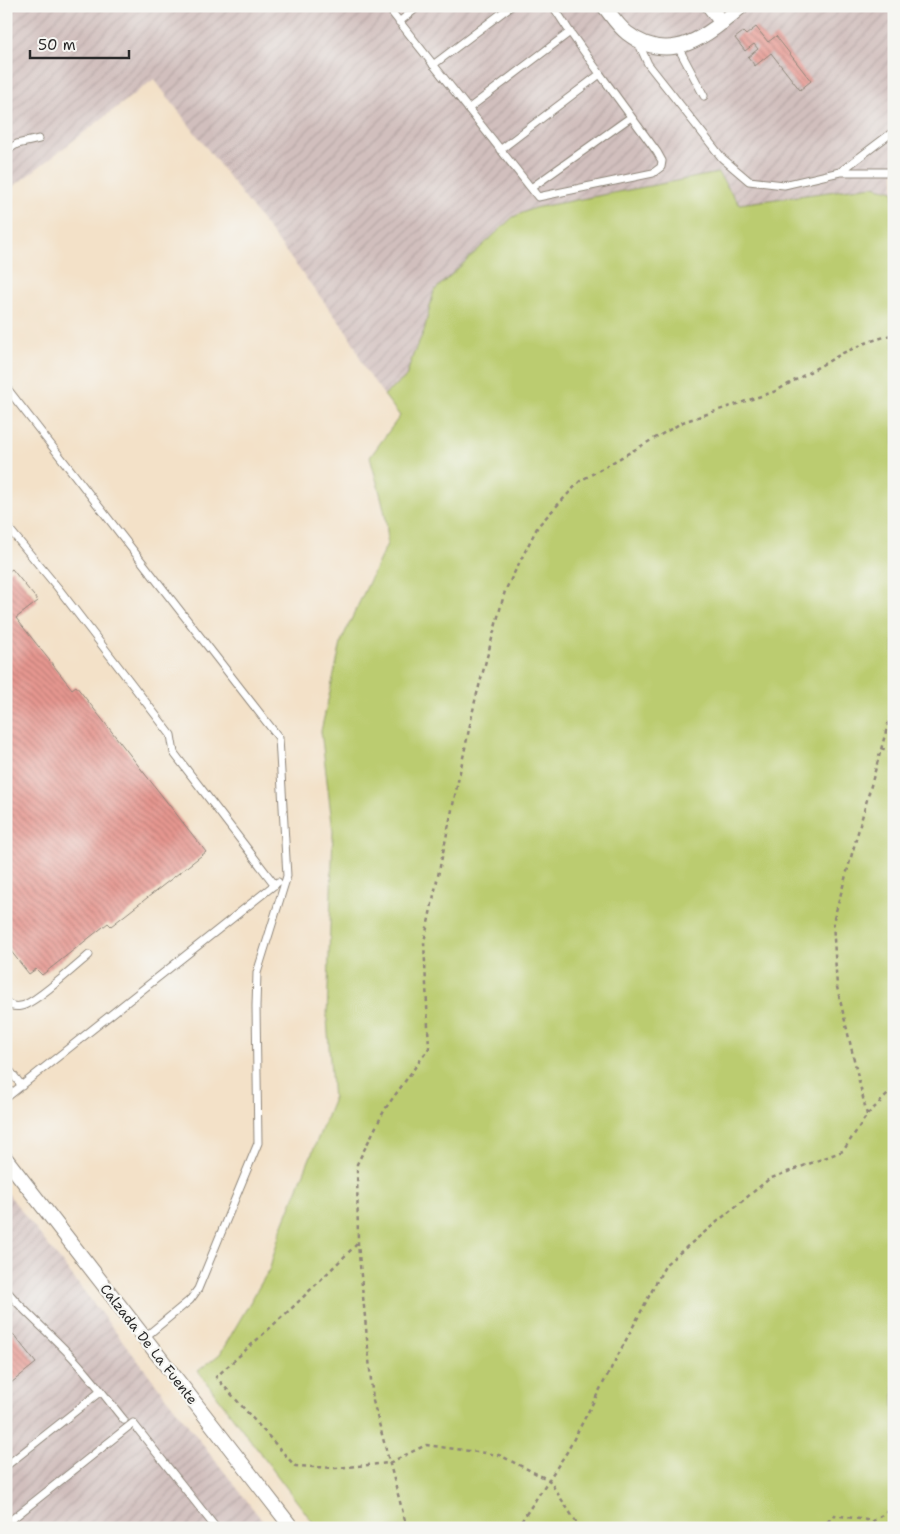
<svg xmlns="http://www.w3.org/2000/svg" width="900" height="1534" viewBox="0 0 900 1534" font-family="'Shantell Sans',sans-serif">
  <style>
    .industrial { fill: url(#industrial-furrows) }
    .grass { fill: #bbcc6f; stroke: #737c4d }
    .building { fill: url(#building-back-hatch) }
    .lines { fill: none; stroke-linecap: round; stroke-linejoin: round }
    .lane-casing { stroke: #8f867a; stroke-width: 9 }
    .street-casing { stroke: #8f867a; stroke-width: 16 }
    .path { stroke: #8f867a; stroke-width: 2.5; stroke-dasharray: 4 4; stroke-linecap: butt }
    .lane { stroke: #fff; stroke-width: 7 }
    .street { stroke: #fff; stroke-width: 14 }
    .labels { text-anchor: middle; stroke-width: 4.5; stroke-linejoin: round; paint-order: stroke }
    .street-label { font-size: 14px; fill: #2b2b2b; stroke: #f6f6f2 }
  </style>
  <defs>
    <pattern id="industrial-furrows" width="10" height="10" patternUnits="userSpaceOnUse" patternTransform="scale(1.25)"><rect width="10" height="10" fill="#d1bfbd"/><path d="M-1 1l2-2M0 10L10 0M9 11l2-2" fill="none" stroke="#b4a4a3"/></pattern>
    <pattern id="building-back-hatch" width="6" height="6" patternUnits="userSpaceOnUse" patternTransform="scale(1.25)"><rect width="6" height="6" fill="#e69790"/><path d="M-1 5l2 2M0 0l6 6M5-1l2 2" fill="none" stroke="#bb7b76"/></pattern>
  </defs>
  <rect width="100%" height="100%" fill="#f6f6f2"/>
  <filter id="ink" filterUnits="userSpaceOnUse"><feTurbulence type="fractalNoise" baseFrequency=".02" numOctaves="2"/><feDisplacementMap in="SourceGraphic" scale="10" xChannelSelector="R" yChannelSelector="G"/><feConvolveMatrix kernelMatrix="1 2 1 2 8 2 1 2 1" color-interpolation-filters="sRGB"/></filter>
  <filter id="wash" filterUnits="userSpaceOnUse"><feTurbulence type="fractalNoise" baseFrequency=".0096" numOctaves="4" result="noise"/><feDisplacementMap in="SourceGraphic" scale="20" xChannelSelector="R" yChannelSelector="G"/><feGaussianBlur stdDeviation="1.12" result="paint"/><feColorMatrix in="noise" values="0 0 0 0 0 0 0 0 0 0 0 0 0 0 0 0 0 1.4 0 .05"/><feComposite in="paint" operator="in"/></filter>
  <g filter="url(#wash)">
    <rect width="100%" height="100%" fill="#f3e1c8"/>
    <path class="industrial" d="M6 6H894V191L873 186 739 204 434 291 424 331 413 355 406 377 384 395 364 368 355 346 347 332 154 79 6 192Z
      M6 1191 268 1528H6Z"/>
    <path class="grass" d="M718 173 739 204 873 186 894 191V1528H317L198 1371 220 1354 270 1268 280 1232 333 1101 327 1019 333 831 321 731 342 639 387 544C389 515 377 485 370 457L400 416 384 395 406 377 413 355 424 331 434 291 513 217 534 208Z"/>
    <g id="blocks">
      <path class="building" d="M756 27 768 42 776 36 811 81 800 90 771 53 755 66 748 57 758 49 754 44 745 51 735 38 743 32 746 35Z
        M12 569 38 601 16 618 72 689 76 686 206 852 111 926 108 923 42 975 36 969 29 974 6 945V573Z
        M6 1325 36 1363 6 1387Z"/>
    </g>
  </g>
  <g filter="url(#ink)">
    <use href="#blocks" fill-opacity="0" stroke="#8f867a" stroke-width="1"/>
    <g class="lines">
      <defs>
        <path id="lane" d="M387 6 538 197 653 173 661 167 662 161 657 152 600 74
          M682 6H688
          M399 22 419 6
          M638 42 648 64 722 158 749 181 784 185 840 172 894 131
          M678 47 704 96
          M433 65 511 6
          M468 109 570 32 553 6
          M500 150 600 74 570 32
          M6 151 17 144 39 139
          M840 172H894
          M531 188 631 117
          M6 387 279 738 287 876 257 973 256 1006 258 1143 198 1289 190 1300 144 1338
          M6 525 58 588 171 735 174 753 275 885
          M6 1002C10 1006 16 1007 21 1006 34 1004 76 966 89 955
          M6 1066 22 1086
          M6 1098 278 882
          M6 1290C26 1314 51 1334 72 1357 91 1377 107 1399 124 1420
          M6 1466 101 1391
          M6 1524 133 1423 216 1528"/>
        <path id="street" d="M604 6C611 15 618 26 627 33 671 67 708 35 742 6
          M709 6 722 23
          M6 1159 292 1528"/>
      </defs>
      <use href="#lane" class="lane-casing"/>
      <use href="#street" class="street-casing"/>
      <path class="path" d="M881 748 894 753
        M867 1115 837 987 833 922 892 710 894 708
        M357 1244 293 1307 216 1377 295 1466 336 1468 389 1463 426 1445 499 1455 549 1480 580 1528
        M407 1528 373 1401 358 1244 357 1164 385 1109 429 1048 424 942 475 701 505 591 538 526 580 481 683 422 776 391 843 353 868 342 894 334
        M517 1528 567 1452 666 1264 769 1179 843 1151 867 1115 894 1088
        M822 1528 834 1515 873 1521 894 1507"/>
      <use href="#lane" class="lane"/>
      <use href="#street" class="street"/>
    </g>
  </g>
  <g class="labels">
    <g class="street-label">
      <text transform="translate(149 1344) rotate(52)" y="5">Calzada De La Fuente</text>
    </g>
  </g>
  <rect width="900" height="1534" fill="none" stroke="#f6f6f2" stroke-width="25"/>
  <path d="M30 50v8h99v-8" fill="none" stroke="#2b2b2b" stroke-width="2.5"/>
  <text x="38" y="50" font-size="15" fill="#2b2b2b" stroke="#f6f6f2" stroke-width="4" paint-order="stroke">50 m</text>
</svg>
